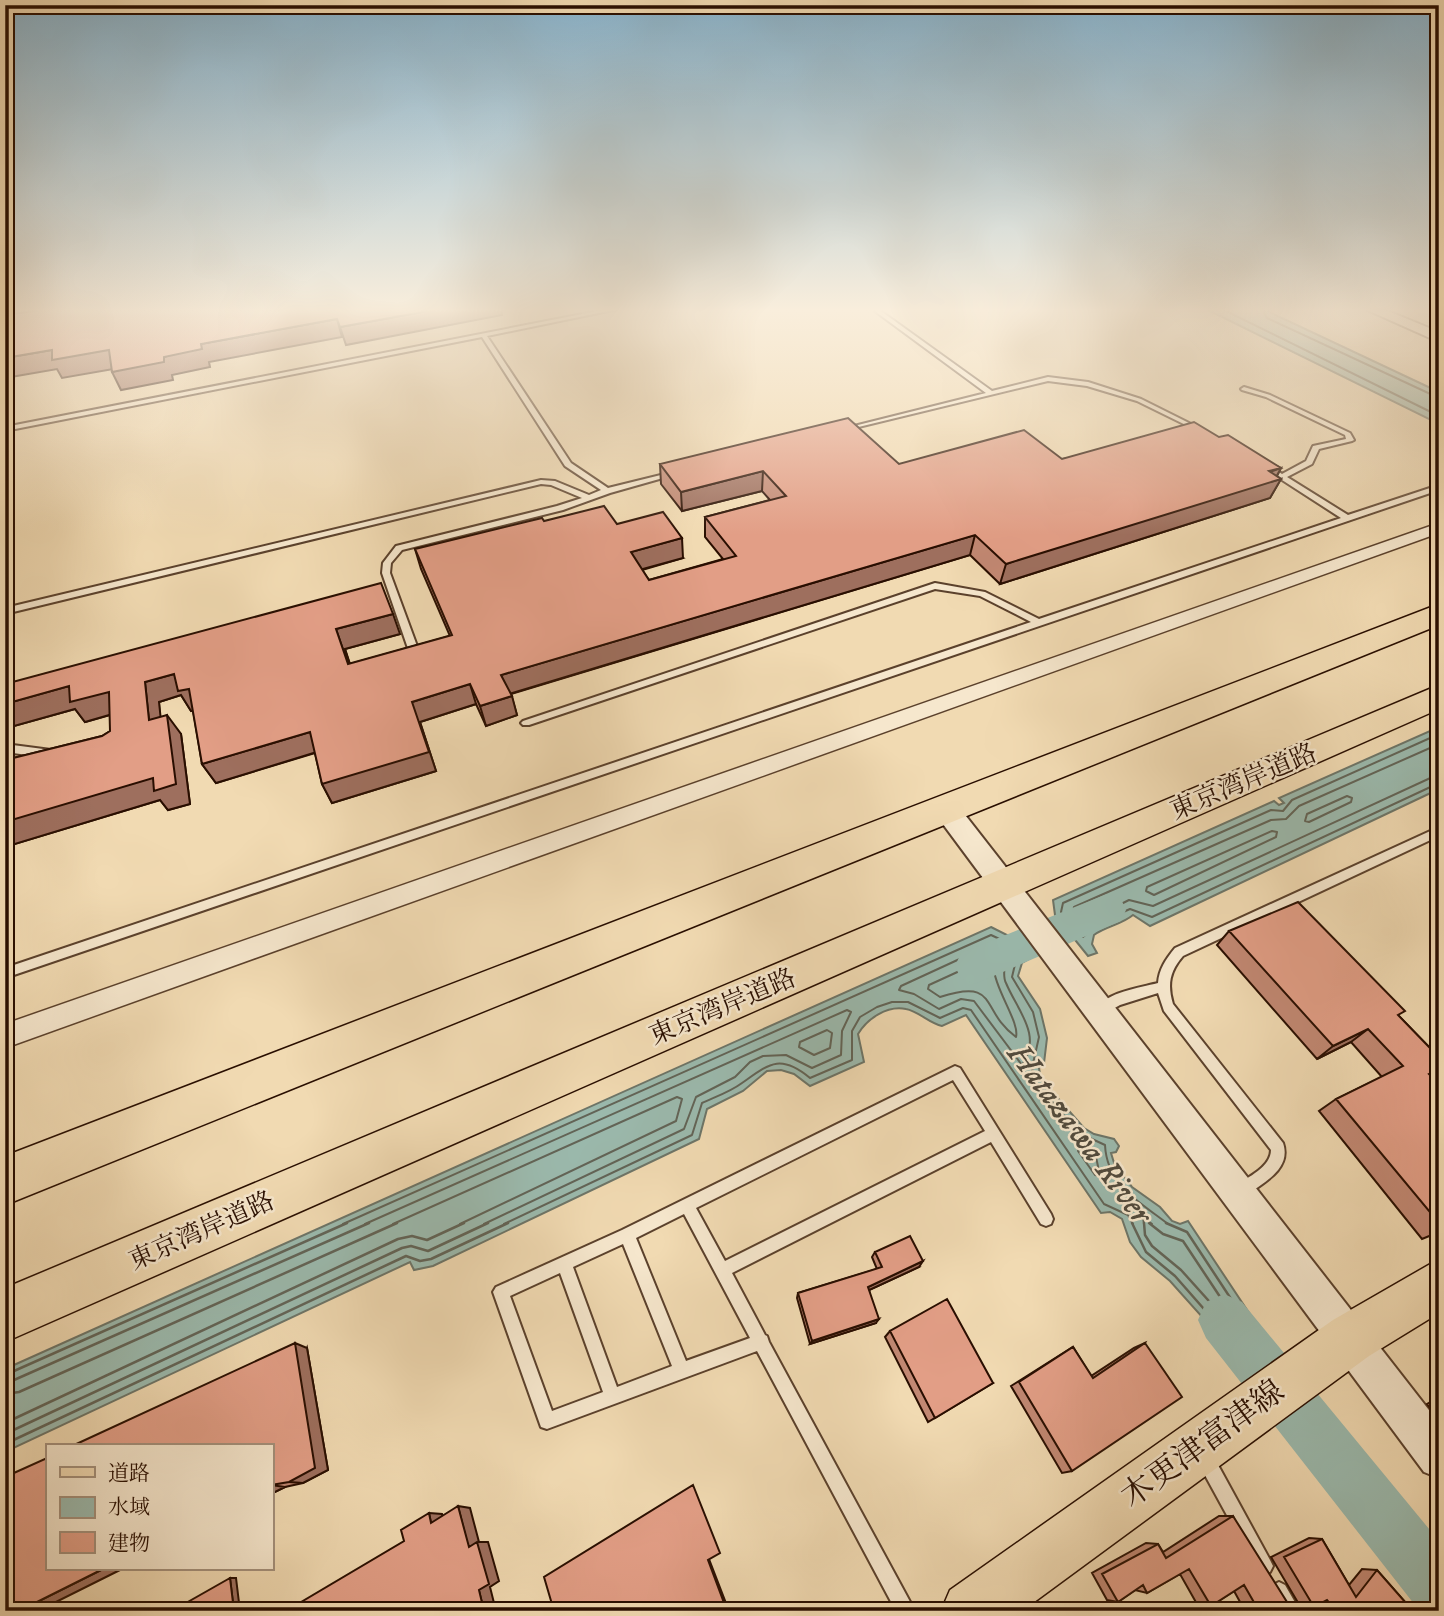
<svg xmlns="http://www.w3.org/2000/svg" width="1444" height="1616" viewBox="0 0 1444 1616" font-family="'IM FELL DW Pica','Noto Serif JP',serif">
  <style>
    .water { fill: #9bbaae; stroke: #6d7568; stroke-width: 2 }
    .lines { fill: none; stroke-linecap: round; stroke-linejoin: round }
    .shore-far1 { stroke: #626457; stroke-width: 2 }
    .shore { stroke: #626457; stroke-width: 2.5 }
    .river { fill: #9bbaae; fill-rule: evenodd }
    .service-casing { stroke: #5b412c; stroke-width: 4 }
    .minor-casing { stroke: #5b412c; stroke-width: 3 }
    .tertiary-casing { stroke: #5b412c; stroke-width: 4 }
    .primary-casing { stroke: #290e00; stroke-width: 3 }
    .trunk-casing { stroke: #290e00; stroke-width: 3 }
    .service { fill: #f6e7cd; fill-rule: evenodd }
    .minor { fill: #f6e7cd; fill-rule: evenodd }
    .tertiary { fill: #f6e7cd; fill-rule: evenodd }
    .primary { fill: #f1dab2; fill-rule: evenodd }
    .trunk { fill: #f1dab2; fill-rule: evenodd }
    .wall { fill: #c28873; stroke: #290e00; stroke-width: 2 }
    .shaded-wall { fill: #9e6f5e; stroke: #290e00; stroke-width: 2 }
    .building { fill: #e29e86; stroke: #290e00; stroke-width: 2 }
    .labels { text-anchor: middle; stroke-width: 5; stroke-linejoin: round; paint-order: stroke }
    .street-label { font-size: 26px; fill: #290e00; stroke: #f6e7cd }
    .near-street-label { font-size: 32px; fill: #290e00; stroke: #f6e7cd }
    .near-water-label { font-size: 33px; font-style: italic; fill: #514a3d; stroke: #f6e7cd }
  </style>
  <rect width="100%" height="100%" fill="#f1dab2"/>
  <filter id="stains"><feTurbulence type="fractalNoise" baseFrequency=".00286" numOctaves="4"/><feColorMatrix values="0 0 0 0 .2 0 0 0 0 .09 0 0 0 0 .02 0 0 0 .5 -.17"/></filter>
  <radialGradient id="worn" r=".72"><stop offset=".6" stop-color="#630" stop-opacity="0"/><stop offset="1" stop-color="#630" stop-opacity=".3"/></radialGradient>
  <path class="water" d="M1206 309H1263L1439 392V424Z
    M1439 727V789L1150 926 1133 915C1121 925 1106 926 1094 935L1092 944 1097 953 1088 956 1055 915 1053 900 1274 801 1279 805 1284 803 1279 798Z
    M991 927 1011 937 1029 959 1022 963 1018 976 1040 1009 1047 1038 1044 1063 1039 1068 1041 1079 1084 1128 1094 1134 1114 1139 1119 1146 1116 1152 1111 1153 1115 1166 1132 1187 1160 1207 1172 1221 1180 1224 1188 1221 1271 1346 1238 1369 1213 1329 1170 1281 1141 1257 1130 1242 1122 1219 1110 1212 1101 1213 966 1015 942 1026C929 1023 918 1011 906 1009 887 1005 867 1019 858 1034L864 1062 810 1086 794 1074 781 1070 767 1071 743 1091 707 1109 699 1139 433 1266 414 1270 410 1262 5 1452V1369Z"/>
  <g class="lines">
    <path class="shore-far1" d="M1222 309 1439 416
      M1262 309 1267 318 1439 398
      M1439 734 1292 800 1283 811 1271 810 1063 903 1061 912 1083 937 1098 923 1130 909 1152 917 1439 783
      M1439 744 1299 806 1286 819 1271 820 1074 907 1073 912 1083 923 1129 900 1153 906 1439 774
      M1347 796 1352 798 1351 802 1309 822 1305 821 1307 814Z
      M1272 831 1277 832 1276 837 1154 895 1146 891 1147 887Z
      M990 945 1001 949 1006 956C1005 964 1002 976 1006 983 1017 1010 1043 1035 1022 1065L974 1001 961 999 939 1009 914 994 899 990 901 986Z
      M988 958 993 960C992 987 1020 1021 1016 1037 979 1010 1000 978 940 997L928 989 929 985Z
      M827 1030 832 1033 830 1048 814 1055 799 1047 800 1042Z
      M1079 1147 1095 1152 1100 1176 1095 1175 1078 1151Z
      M343 1224 991 935 1006 942 1017 956 1012 977 1033 1012 1039 1037 1032 1068 1035 1082 1079 1133 1105 1145C1107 1186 1140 1202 1168 1224
      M365 1224 847 1010 851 1012 842 1031 841 1055 812 1068 786 1055 763 1056 750 1062 735 1077 696 1097 684 1129 484 1224
      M393 1224 677 1097 682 1099 676 1121 460 1224
      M504 1224 692 1135 702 1103C715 1097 730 1092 742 1083 769 1064 780 1053 810 1078L852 1060V1031L860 1017 877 1007 892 1002H908L940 1018 963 1008 971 1010 1104 1204 1128 1215 1133 1224
      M1144 1224 1143 1217 1152 1224"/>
    <path class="shore" d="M1132 1223 1146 1252 1175 1276 1218 1325 1239 1357 1260 1343 1187 1232 1166 1223
      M1144 1223 1145 1235 1152 1246 1181 1270 1226 1320 1241 1344 1247 1343 1248 1339 1183 1241 1163 1234 1149 1223
      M5 1375 347 1223
      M5 1384 369 1223
      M5 1394 19 1392 397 1223
      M5 1423 398 1239 412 1236 427 1240 464 1223
      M5 1434 402 1248 411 1246 428 1251 488 1223
      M5 1444 406 1256 420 1261 431 1259 508 1223"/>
    <path class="river" d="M1107 894 1121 899 1126 910 1121 921 975 984 961 979 955 966 961 953Z
      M1224 1294 1242 1302 1439 1541V1611L1418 1609 1206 1338 1198 1320 1206 1302Z"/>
    <defs>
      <path id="service" d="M608 309H618L487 336 571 463 608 488 673 472 677 474 610 493 563 510 402 550 391 563 390 573 421 657 419 659H413L411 657 382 573 383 563 396 546 557 506 582 498 551 485 541 484 5 614V608L541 480 555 481 589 495 601 490 565 466 482 337 5 431V427Z
        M872 309H878L992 391 1048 377 1088 382 1141 399 1203 430 1198 431 1137 401 1087 386 1048 381 842 431V429L986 393Z
        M1244 387 1270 395 1350 433 1354 440 1352 441 1319 449 1312 464 1287 477 1348 515 1439 485V490L5 978V968L1031 622 980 596 935 589 529 725H523L521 723 523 721 935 583 985 592 1039 619 1341 518 1262 467 1269 465 1282 474 1306 461 1313 446 1346 439 1345 435 1266 397 1242 390 1241 389Z
        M5 744 51 750 56 754 51 758 5 752Z
        M1439 827V836L1183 956C1170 971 1167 984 1173 1004L1283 1143C1292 1169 1263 1183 1245 1196L1240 1198 1235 1196 1233 1191 1235 1186C1248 1177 1271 1167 1271 1150L1164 1011 1158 993 1120 1005 1102 1015 1098 1013 1096 1009C1107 992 1139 988 1158 983 1159 969 1166 959 1175 948Z
        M955 1066 960 1068 1051 1214 1053 1219 1051 1224 1046 1226 1041 1224 991 1142 732 1273 765 1335 767 1336 769 1342 915 1611H896L757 1351 547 1429 541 1427 493 1292 496 1287 622 1230ZM953 1080 985 1131 725 1261 696 1208ZM684 1214 750 1338 686 1361 636 1238ZM623 1244 672 1366 617 1387 573 1267ZM560 1273 603 1392 552 1411 510 1296Z
        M1206 1452 1212 1454 1270 1560 1273 1566 1270 1572 1264 1575 1258 1572 1200 1466 1198 1460 1200 1454Z
        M1279 1582 1285 1585 1300 1611H1281L1270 1591 1273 1585Z"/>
      <path id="minor" d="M1439 523V533L5 1048V1024Z"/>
      <path id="tertiary" d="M1365 309H1383L1439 332V342Z
        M946 799 955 802 1439 1423V1478L1424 1472 937 816 933 809 937 802Z"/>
      <path id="primary" d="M1439 1259V1313L1369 1356 1022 1611H941L950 1590 1333 1320Z"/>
      <path id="trunk" d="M1439 604V625L5 1205V1156Z
        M1439 685V709L5 1342V1288Z"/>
    </defs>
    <use href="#service" class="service-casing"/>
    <use href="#minor" class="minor-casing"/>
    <use href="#tertiary" class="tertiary-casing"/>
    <use href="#primary" class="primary-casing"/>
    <use href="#trunk" class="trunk-casing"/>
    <use href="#service" class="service"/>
    <use href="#minor" class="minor"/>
    <use href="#tertiary" class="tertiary"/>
    <use href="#primary" class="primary"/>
    <use href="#trunk" class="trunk"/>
  </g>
  <path class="wall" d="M1219 437 1281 468 1277 476 1281 479 1270 498 1000 584 970 555 511 694 517 715 486 726 476 704 420 722 436 771 332 803 322 784 315 753 216 783 202 764 193 710 191 711 181 695 159 702 160 717 181 734 190 804 168 810 160 800 5 847V760L102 736 110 731V715L85 722 75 709 7 728 5 684 400 634 345 649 350 664 450 636 421 569 415 549 544 521 617 524 683 558 642 570 649 580 723 559 705 537V517L770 500 762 491 682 511 661 484 660 464H899L1062 459Z
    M1229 931 1399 1016 1429 1047 1439 1043V1073L1431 1077 1439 1084V1232L1422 1239 1319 1111 1336 1099 1382 1077 1351 1042 1317 1059 1217 945Z
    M875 1252 919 1267 869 1290 876 1323 810 1344 797 1298 798 1293 877 1269 872 1257Z
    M890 1331 993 1383 928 1422 885 1337Z
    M1439 1339V1347L1435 1342Z
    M1145 1343 1072 1471 1062 1473 1011 1386 1073 1347 1091 1376 1134 1348Z
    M307 1348 328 1470 303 1483 285 1487 271 1494V1446Z
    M1439 1397V1420L1427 1404Z
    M1219 1516H1233L1274 1611H1245L1234 1591 1211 1606 1197 1604 1180 1574 1147 1593 1135 1590 1118 1602 1107 1600 1092 1573 1146 1543 1158 1544 1163 1552Z
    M1309 1538 1322 1539 1349 1585 1362 1569 1377 1570 1413 1611H1324L1319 1605 1314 1607 1300 1606 1271 1557Z"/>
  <path class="shaded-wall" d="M439 309H501L502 315 346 345 340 327Z
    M337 319 342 337 209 362 210 367 172 375 173 380 121 390 112 372 164 357 201 344Z
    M52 350H109L119 368 62 378 57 369 5 378V358Z
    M1281 468 1274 481 1281 479 1270 498 1000 584 1006 564Z
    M763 471 762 491 682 511 681 492Z
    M975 535 970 555 506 695 501 675Z
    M682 538 683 558 632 572 631 552Z
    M393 614 400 634 345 649 356 684 348 664 336 629Z
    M174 674 189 689 201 709 191 711 181 695 159 702 163 740 149 720 145 682Z
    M470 684 476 704 420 722 436 771 332 803 322 784 412 702Z
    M69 686 109 692 123 711 85 722 75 709 7 728 5 726V704Z
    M512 696 517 715 486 726 480 706Z
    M167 715 181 734 190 804 168 810 160 800 5 847V822Z
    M310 732 320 751 216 783 202 764Z
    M1368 1029 1351 1042 1317 1059 1333 1046Z
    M1439 1069V1073L1409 1086 1429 1074Z
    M923 1261 919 1267 865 1292 868 1287Z
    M879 1319 876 1323 810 1344 812 1341Z
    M295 1343 307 1348 328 1470 303 1483 289 1482Z
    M271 1485 285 1487 271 1494Z
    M458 1506 470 1508 479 1542H488L499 1581 490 1587 496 1611H484Z
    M429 1513 442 1514 444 1523H431Z
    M709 1559 729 1611H727L708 1560Z
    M103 1569H122L38 1611H19Z
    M230 1578H236L240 1611H234Z"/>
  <path class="building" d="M47 309H439L340 327 337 319 201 344 202 349 164 357V362L112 372 109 350 52 360V350L5 358V315Z
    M848 418 899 464 1024 430 1062 459 1194 422 1219 437 1228 435 1281 468 1269 471 1281 479 1006 564 975 535 501 675 512 696 480 706 470 684 412 702 429 752 322 784 310 732 202 764 189 689 178 691 174 674 145 682 149 720 167 715 176 784 154 791 153 778 5 822V760L102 736 110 731 109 692 70 702 69 686 5 704V684L381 583 393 614 336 629 348 664 452 635 415 549 542 518 544 521 604 506 617 524 663 512 682 538 631 552 649 580 736 556 705 517 786 496 763 471 681 492 660 464Z
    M1298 902 1405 1011 1398 1015 1429 1047 1439 1043V1069L1429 1074 1439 1084V1223L1336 1099 1403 1066 1368 1029 1333 1046 1229 931Z
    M910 1236 923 1261 868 1287 879 1319 812 1341 798 1293 882 1267 875 1252Z
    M947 1299 993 1383 935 1418 890 1331Z
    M295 1343 315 1468 289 1482 271 1485V1446H72Z
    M1145 1343 1182 1397 1072 1471 1019 1382 1073 1347 1093 1378Z
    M47 1458V1569H103L19 1611H5V1477Z
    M693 1485 720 1553 708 1560 727 1611H554L544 1577Z
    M458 1506 469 1547 477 1542 489 1584 479 1590 484 1611H286L404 1541 401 1530 429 1513 431 1523Z
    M1233 1516 1287 1602 1274 1611H1259L1244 1585 1211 1606 1189 1569 1147 1593 1143 1585 1118 1602 1102 1574 1158 1544 1166 1558Z
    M1322 1539 1356 1597 1377 1570 1413 1611H1336L1327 1600 1314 1607 1284 1557Z
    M230 1578 234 1611H172Z"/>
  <linearGradient id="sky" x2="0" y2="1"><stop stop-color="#89b6d1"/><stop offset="0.58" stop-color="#f9eedc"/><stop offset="1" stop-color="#f9eedc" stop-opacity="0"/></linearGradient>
  <rect width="1444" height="535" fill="url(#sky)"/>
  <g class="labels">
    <g class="street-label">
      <text transform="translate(1243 781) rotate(-23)" y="9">東京湾岸道路</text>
      <text transform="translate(722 1006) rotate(-23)" y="9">東京湾岸道路</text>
      <text transform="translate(201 1230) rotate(-24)" y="9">東京湾岸道路</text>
    </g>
    <g class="near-street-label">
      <text transform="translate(1202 1443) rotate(-36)" y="11">木更津富津線</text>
    </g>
    <g class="near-water-label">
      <text transform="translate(1081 1132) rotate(53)" y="12">Hatazawa River</text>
    </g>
  </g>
  <rect width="1444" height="1616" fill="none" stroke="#f1dab2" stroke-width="28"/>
  <rect x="7" y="7" width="1430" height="1602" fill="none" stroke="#290e00" stroke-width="3.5"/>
  <rect x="14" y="14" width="1416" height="1588" fill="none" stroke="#290e00" stroke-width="2"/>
  <rect x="46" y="1444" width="228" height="126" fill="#f6e7cd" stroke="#a4907b" stroke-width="2"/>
  <rect x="60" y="1467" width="35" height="10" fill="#f1dab2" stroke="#a4907b" stroke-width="2"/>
  <text x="108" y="1480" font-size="21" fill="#290e00">道路</text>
  <rect x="60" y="1497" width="35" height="21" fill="#9bbaae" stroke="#a4907b" stroke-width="2"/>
  <text x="108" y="1514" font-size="21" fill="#290e00">水域</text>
  <rect x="60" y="1532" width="35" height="21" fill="#e29e86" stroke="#a4907b" stroke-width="2"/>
  <text x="108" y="1550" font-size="21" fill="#290e00">建物</text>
  <rect width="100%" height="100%" filter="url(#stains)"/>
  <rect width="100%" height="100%" fill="url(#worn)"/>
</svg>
